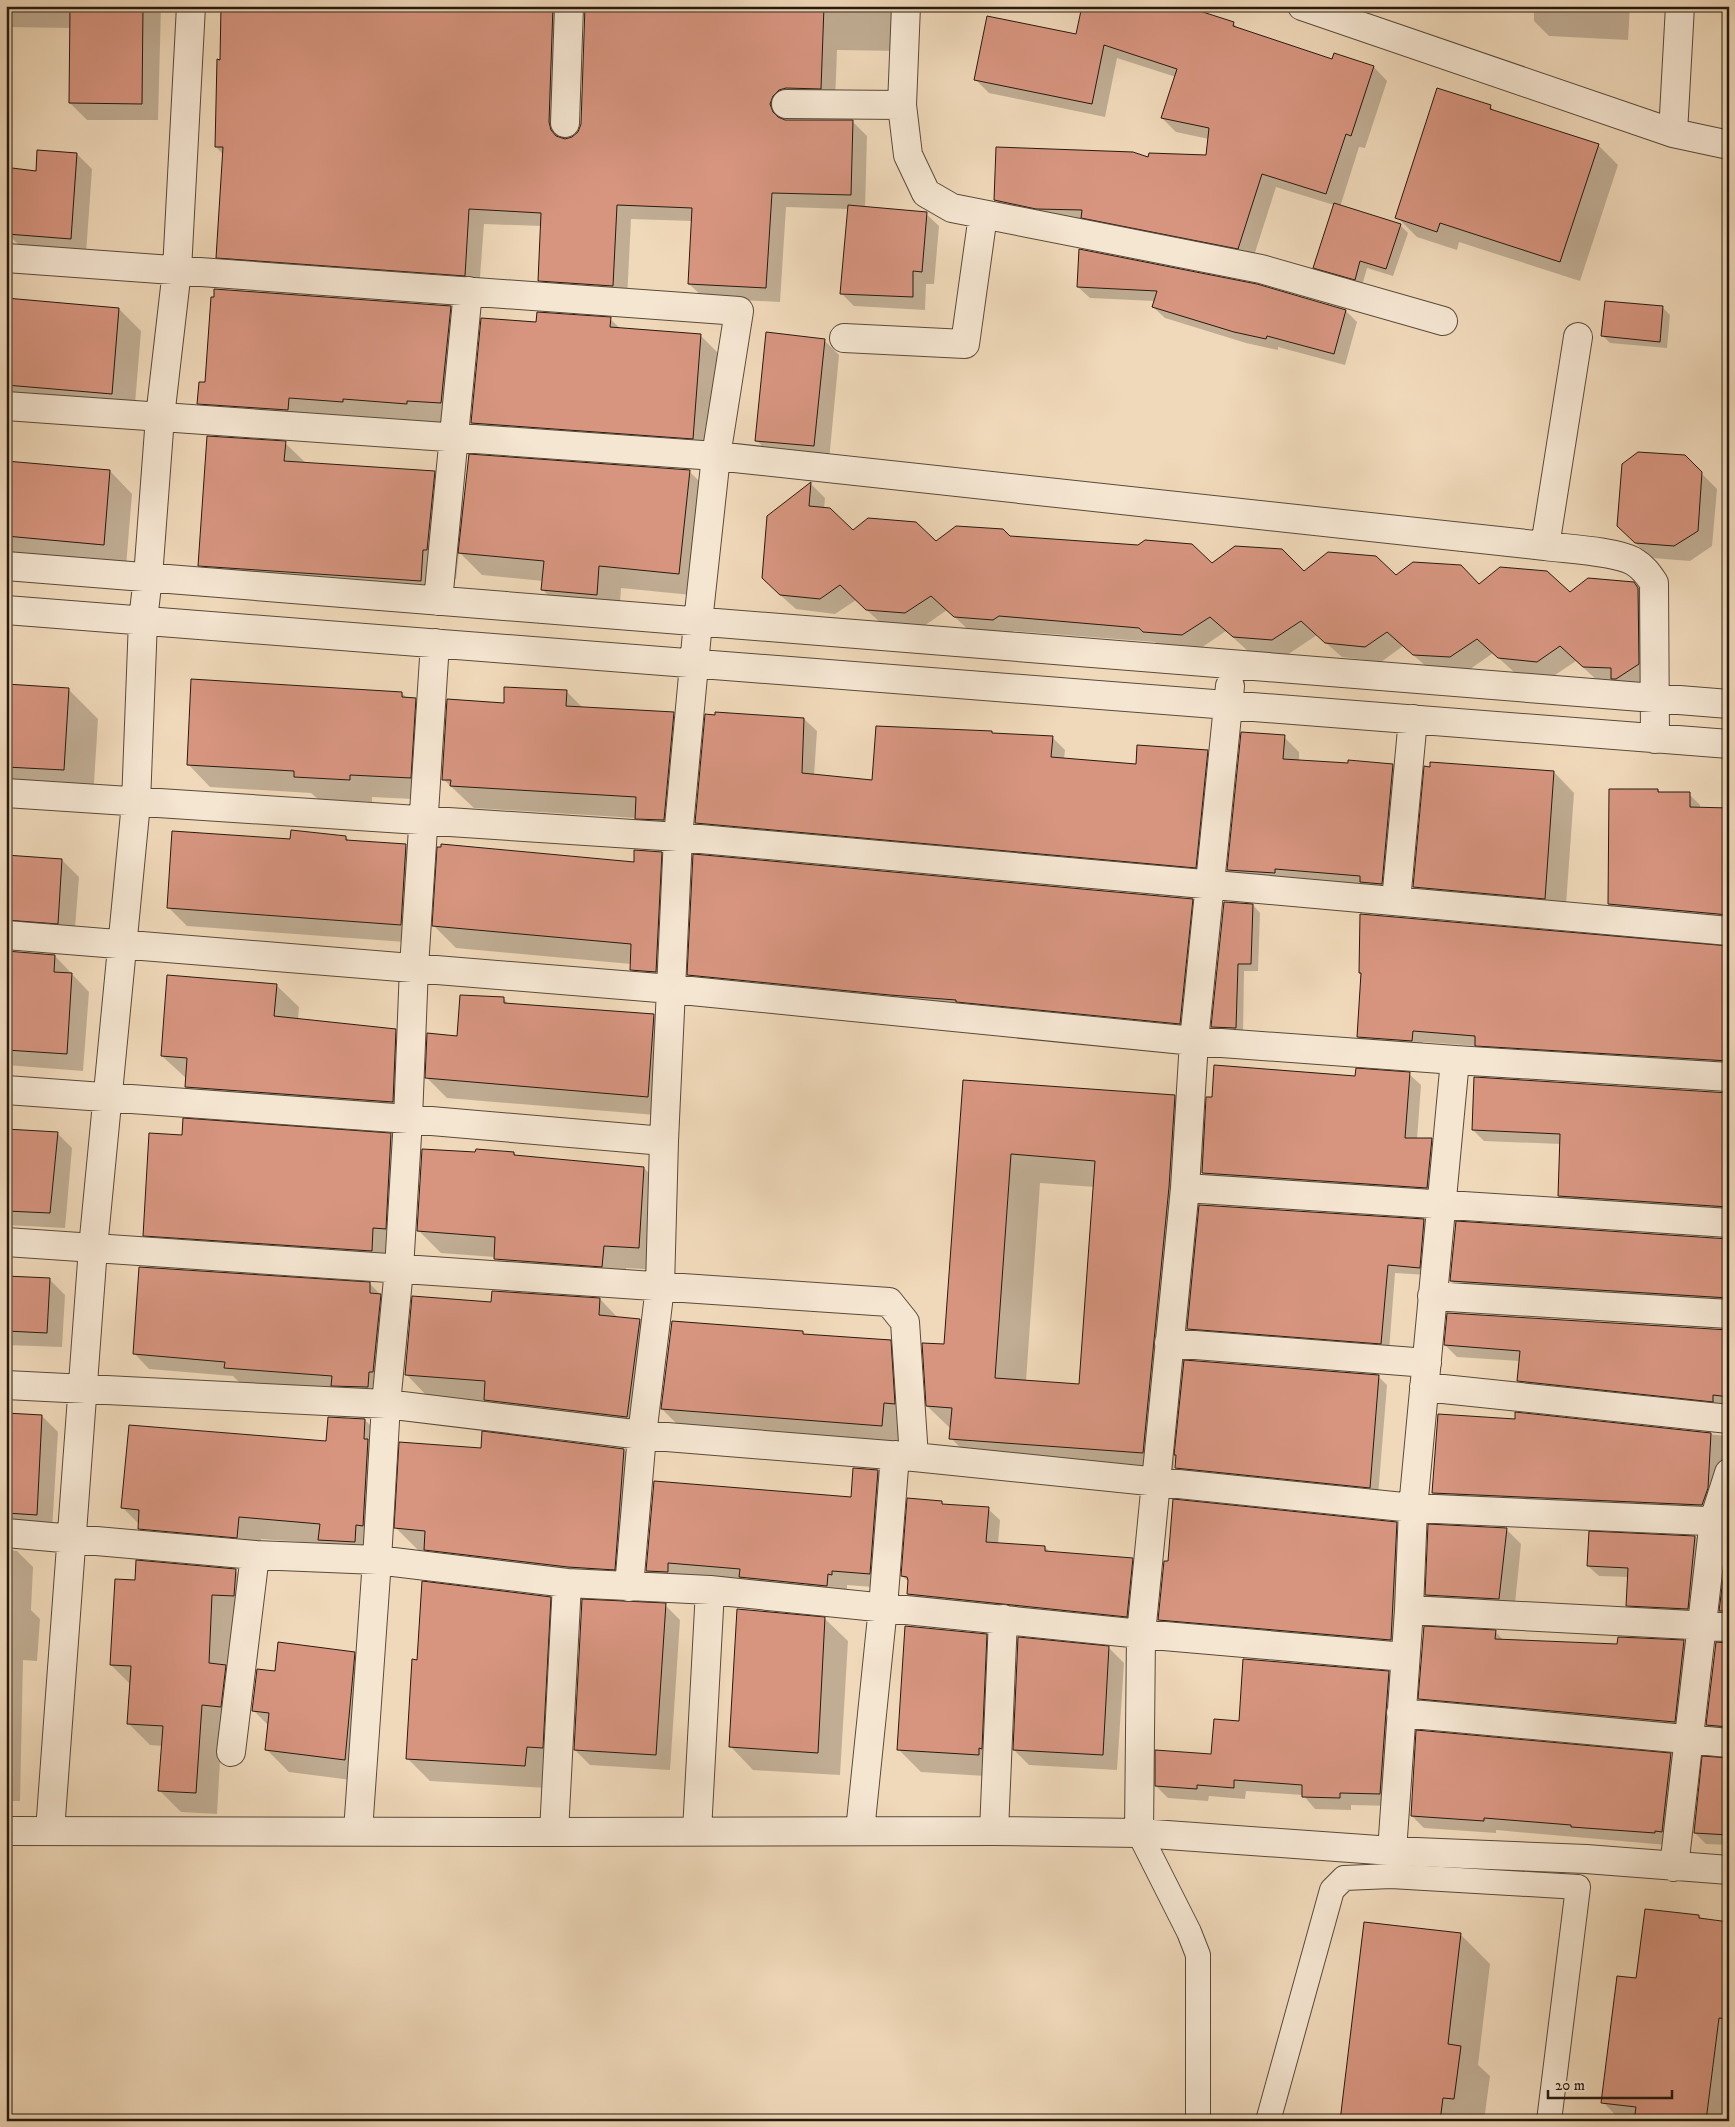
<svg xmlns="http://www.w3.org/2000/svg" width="1735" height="2127" viewBox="0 0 1735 2127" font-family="'IM FELL DW Pica',serif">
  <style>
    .shadow { fill: #0003; fill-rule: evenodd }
    .building { fill: #d79580; stroke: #271a0e; fill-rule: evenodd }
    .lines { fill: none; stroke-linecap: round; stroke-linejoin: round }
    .service-casing { stroke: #594a39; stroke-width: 26 }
    .minor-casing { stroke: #594a39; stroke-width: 30 }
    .service { stroke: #f5e6d2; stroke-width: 24 }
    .minor { stroke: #f5e6d2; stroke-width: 28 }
  </style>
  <rect width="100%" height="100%" fill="#f0d9ba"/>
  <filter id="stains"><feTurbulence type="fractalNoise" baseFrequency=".004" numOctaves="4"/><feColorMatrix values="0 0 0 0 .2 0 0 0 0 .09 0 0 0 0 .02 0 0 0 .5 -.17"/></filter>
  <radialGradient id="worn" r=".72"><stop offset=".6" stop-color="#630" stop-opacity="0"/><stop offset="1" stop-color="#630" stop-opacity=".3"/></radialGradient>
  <path class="shadow" d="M6 6H161L158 120H87L70 103 71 28 6 27Z
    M222 6H578L567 21 564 140 572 138 579 132 582 124 586 6H895L903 51 837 50 835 103 787 111 784 119 785 121H852L867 136 865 208 926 214 939 226 934 284H926L925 310 854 306 841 293 849 209 786 207 780 302 704 298 689 284 693 221 631 219 627 300 554 295 540 280 542 226 484 224 479 290 232 272 217 257 223 154 216 147 221 61Z
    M1534 6H1630L1628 40 1549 36 1534 21Z
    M1234 24 1240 30 1333 61 1335 55 1374 67 1387 81 1365 148 1359 147 1340 207 1400 225 1408 233 1393 276 1367 268 1362 286 1322 275 1314 267 1334 205 1276 187 1252 262 1009 214 996 200 1148 158 1207 156 1209 139 1176 132 1162 118 1176 77 1117 58 1105 117 989 93 976 80 1077 35Z
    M1490 106 1495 112 1598 145 1618 165 1580 281 1459 242 1457 250 1417 237 1397 217Z
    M77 154 92 169 86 254 23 249 8 234 37 172Z
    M1727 198 1729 199V328L1725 325Z
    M1081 251 1346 311 1357 322 1345 365 1278 347V350L1246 343 1165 318 1153 307 1155 301 1090 298 1078 287Z
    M6 299 119 309 141 331 134 416 6 405Z
    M450 307 473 330 464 425 221 426 199 403Z
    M1662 307 1670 315 1667 348 1610 343 1603 336Z
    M610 319 621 329 700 335 729 364 722 467 502 452 472 423 538 323Z
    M824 340 839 355 829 461 772 455 756 440Z
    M285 443 307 464 434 472 465 502 689 471 712 494 702 596 621 588 619 617 565 612 543 590V581L482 575 459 552 456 579 452 578 450 609 229 595 200 565Z
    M1684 456 1717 489 1712 546 1690 561 1652 558 1633 541Z
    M6 462 110 471 132 494 126 567 6 556Z
    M811 484 825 498 824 509 853 532 936 543 1010 537 1212 564 1304 572 1396 577 1570 594 1633 583 1649 598 1654 679 1632 694 1599 682 1576 661 1552 677 1514 672 1493 653 1466 672 1429 669 1403 646 1381 662 1342 657 1317 635 1287 655 1249 652 1226 631 1198 650 1160 647 1155 642 1014 631 1008 635 971 632 947 610 921 628 883 625 856 600 835 614 796 609 778 593Z
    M6 686 68 689 98 719 93 799 6 794Z
    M566 691 583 708 673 714 696 736 659 841 636 818 474 808 443 779 505 704Z
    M402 693 407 698 415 699 438 721 433 800 372 797V802L318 799 311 793 210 787 188 764Z
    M804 719 817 731 814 776 873 781 992 732 994 734 1052 737 1065 750 1064 760 1137 766 1207 751 1220 764 1208 880 709 835 696 822Z
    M1284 737 1299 752V761L1393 765 1408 780 1397 899 1243 885 1228 870Z
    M1554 772 1574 793 1565 919 1435 907 1414 887Z
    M1658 790 1661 794H1689L1700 805V809H1729V925L1620 915 1609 904Z
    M346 837 351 842 406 846 424 864 419 943 187 926 169 908 291 840Z
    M661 853 684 875 654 992 631 969V964L456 948 434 926 635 864Z
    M6 856 62 860 79 877 74 940 10 943 7 952 55 956 89 992 83 1071 6 1065Z
    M1192 900 1213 921 1200 1044 709 995 689 974Z
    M1253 905 1260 913 1258 971H1244L1243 1035 1220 1033 1212 1026Z
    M1729 948V1071L1487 1056 1477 1046 1423 1042V1052L1370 1048 1359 1037Z
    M276 985 299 1007 298 1020 395 1031 418 1053 415 1124 209 1109 186 1087 187 1079 162 1056Z
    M504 999 510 1005 653 1015 674 1035 668 1116 447 1098 427 1078 458 1037Z
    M1409 1074 1421 1085 1417 1139H1431L1443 1151 1438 1199 1214 1184 1201 1171 1199 1206 1424 1220 1432 1228 1428 1275 1395 1273 1389 1351 1196 1336 1187 1328 1184 1361 1378 1376 1387 1385 1378 1496 1185 1476 1176 1468 1177 1455H1175L1172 1482 980 1468 951 1438V1429L927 1406 945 1346 964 1081 1175 1096 1206 1127 1357 1078ZM1040 1183 1095 1187 1080 1385 1026 1381Z
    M1729 1094V1217L1570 1207 1559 1196 1561 1144 1484 1141 1473 1130Z
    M184 1120 391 1135 409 1153 390 1269 163 1253 144 1235 183 1137Z
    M6 1130 57 1133 72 1148 65 1228 6 1225Z
    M514 1153 518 1157 644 1168 666 1191 661 1270 626 1268 625 1289 518 1282 495 1257 441 1253 418 1230 476 1154Z
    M1729 1240V1308L1462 1292 1451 1281Z
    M6 1278 50 1280 65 1295 62 1347 6 1345Z
    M370 1284 396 1310 382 1402 337 1390 240 1383 233 1376 149 1369 134 1353Z
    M600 1299 618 1318 640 1320 662 1343 649 1439 508 1422 487 1401 428 1397 406 1374 492 1303Z
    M1729 1331V1413L1531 1393 1519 1381 1520 1361 1457 1357 1445 1345Z
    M803 1332 806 1336 890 1342 910 1362 902 1446 682 1429 662 1409Z
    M6 1414 42 1416 58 1432 52 1530 6 1547Z
    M1516 1414 1727 1436 1729 1473 1713 1516 1444 1504 1433 1493 1516 1421Z
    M365 1420 387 1442 385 1548 261 1539 260 1560 161 1551 139 1528V1524L123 1508 327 1442Z
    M482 1450H624L646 1472 637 1592 447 1572 426 1551 418 1550 396 1528Z
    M878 1471 893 1486 885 1588 847 1585V1589H843L842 1601 662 1586 647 1571 655 1482 852 1498Z
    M941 1502 946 1506 988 1509 1000 1520 998 1544 1045 1547 1051 1553 1132 1559 1144 1571 1138 1628 920 1606 908 1594V1581L902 1576Z
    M1396 1523 1404 1531 1398 1647 1167 1627 1159 1619Z
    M1506 1529 1521 1544 1514 1614 1442 1610 1426 1595Z
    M1590 1533 1696 1537 1706 1548 1698 1619 1638 1616 1628 1605 1629 1577 1599 1576 1588 1566Z
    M1729 1539V1619L1721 1610Z
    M6 1549 17 1551 33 1567 31 1610 40 1619 37 1661 23 1660 20 1801H6Z
    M235 1570 256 1591 255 1616 233 1615 230 1671 222 1725 217 1814 181 1812 160 1791 163 1746 150 1745 129 1724 131 1685 111 1665 136 1581Z
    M550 1598 573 1621 548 1788 430 1781 408 1759 418 1661Z
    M665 1605 680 1620 670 1770 590 1765 575 1750Z
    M825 1619 848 1641 840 1775 753 1770 731 1747Z
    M1495 1631 1504 1641 1618 1645 1619 1638 1684 1642 1696 1653 1687 1734 1432 1710 1420 1698Z
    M986 1635 1009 1658 1001 1777 921 1772 899 1750Z
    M1717 1643H1729V1737L1719 1736 1707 1725Z
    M1109 1648 1124 1663 1117 1770 1029 1765 1014 1750Z
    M354 1653 377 1675 367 1782 289 1772 266 1749 269 1726 253 1710 276 1673Z
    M1388 1672 1401 1685 1392 1806 1351 1805V1810L1315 1809 1303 1795 1246 1791 1245 1799 1209 1796 1208 1801 1168 1798 1156 1786 1212 1755Z
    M1671 1755 1683 1767 1667 1845 1496 1830V1833L1424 1828 1412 1816Z
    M1729 1758V1845L1706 1844 1695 1833Z
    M1699 1916 1703 1920 1729 1923V2121H1621L1603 2102 1637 1979Z
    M1460 1934 1490 1964 1478 2065 1490 2076 1484 2121H1341Z"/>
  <path class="building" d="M70 6H143L142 104 69 103Z
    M221 6H553L549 122 551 130 556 136 565 139 572 137 578 132 581 124 585 6H824L821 89 786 88 779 90 773 96 770 104 773 112 778 117 785 120H853L851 195 772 193 766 288 688 284 692 208 617 205 613 286 538 281 541 213 469 209 465 276 216 258 223 147H215L217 59 220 60Z
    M1082 6H1184L1234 22 1233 26 1332 59 1334 53 1374 66 1351 136 1346 134 1326 194 1262 174 1238 249 1081 218 1082 210 1036 209 994 200 996 147 1133 152 1148 157 1149 153 1206 155 1209 128 1161 118 1177 69 1104 45 1092 104 974 80 987 16 1076 34Z
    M1437 88 1491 105 1490 109 1599 144 1560 262 1440 223 1437 232 1395 218Z
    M37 150 77 153 71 239 7 234 12 168 36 171Z
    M1334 203 1401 224 1386 269 1360 261 1355 280 1313 268Z
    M848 205 927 212 922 272 913 271V297L840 294Z
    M1079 249 1257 284 1346 310 1334 354 1267 336 1266 339 1234 332 1152 307 1157 291 1077 287Z
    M214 289 451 306 441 403 407 401V404L343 399V402L289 398 288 410 197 404 199 382H205L211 297H214Z
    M6 298 119 308 112 394 6 385Z
    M1605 301 1663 306 1660 342 1601 336Z
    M537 312 611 317 610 327 701 334 693 439 471 423 481 318 536 322Z
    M766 332 825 339 814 446 755 441Z
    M207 436 286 441 284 461 435 471 427 550H423L421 581 198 566Z
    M1638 452 1685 455 1702 472 1698 531 1674 546 1635 543 1617 526 1622 464Z
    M469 454 690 470 679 574 599 566 597 595 541 590 544 561 458 553Z
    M6 461 110 470 104 545 6 536Z
    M811 482 809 506 830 508 853 530 868 518 916 522 936 541 956 526 1003 529 1010 536 1138 545 1145 540 1192 544 1212 563 1235 546 1282 549 1304 571 1328 552 1376 556 1396 575 1413 562 1461 565 1479 584 1500 567 1547 571 1570 592 1588 578 1634 582 1638 588 1639 664 1616 679H1611V668L1583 667 1560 646 1537 662 1498 658 1477 639 1450 657 1413 655 1387 632 1365 647 1325 643 1301 621 1272 640 1233 637 1210 617 1182 635 1143 632 1139 628 999 616 993 620 954 617 931 596 905 613 866 610 840 585 820 599 780 595 762 578 767 516Z
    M191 679 402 692V697L416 698 411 778 350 775V780L294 777V771L187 765Z
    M6 684 69 688 64 770 6 767Z
    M504 687 567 690 566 706 674 712 664 820 635 819 636 797 450 786 451 780H442L447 699 504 703Z
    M715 712 804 718 802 773 872 780 876 726 992 731V733L1053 736 1051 757 1136 764 1137 745 1208 750 1196 868 695 823 705 714 715 715Z
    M1241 732 1285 735 1283 759 1348 763V760L1393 764 1382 884 1360 882V876L1275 869V873L1227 870Z
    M1430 762 1554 771 1545 899 1413 887 1424 766 1430 767Z
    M1609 789H1658V792H1690V807L1729 808V915L1608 904Z
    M291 830 346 836V840L406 844 401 925 167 908 172 831 290 839Z
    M441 844 634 862V850L662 852 656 972 630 970 631 944 432 926 437 847H441Z
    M693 854 1193 899 1180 1024 956 1002V1000L890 995 687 975Z
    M6 855 62 859 58 924 6 920Z
    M1224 902 1253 904 1251 964H1238L1236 1028 1211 1027Z
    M1360 914 1729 946V1061L1475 1046V1036L1413 1031 1412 1041 1357 1037 1361 973H1359Z
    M6 951 55 955 54 972 72 973 67 1054 6 1050Z
    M167 975 277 984 274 1016 396 1029 393 1102 185 1087 187 1058 161 1056Z
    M460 995 504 997V1003L654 1014 648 1097 425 1078 427 1033 457 1036Z
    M1214 1065 1355 1076 1356 1068 1410 1072 1405 1138H1432L1427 1188 1202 1173 1206 1097H1212Z
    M1474 1077 1729 1093V1207L1558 1196 1560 1134 1472 1130Z
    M963 1080 1175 1095 1169 1187 1143 1453 949 1439 952 1408 926 1406 922 1343 944 1344ZM1011 1154 1095 1161 1079 1384 995 1378Z
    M183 1118 391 1133 386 1229 373 1228 372 1251 143 1236 149 1133 182 1135Z
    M6 1129 58 1132 50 1213 6 1211Z
    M422 1149 475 1152 476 1149 514 1152V1155L644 1167 639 1248 604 1246 602 1267 494 1259 495 1237 417 1231Z
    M1199 1205 1424 1219 1420 1268 1388 1265 1381 1344 1187 1329Z
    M1456 1221 1729 1239V1298L1450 1281Z
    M139 1267 370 1282V1293L381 1294 373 1372H369L368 1387 331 1386 332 1376 224 1368 225 1362 133 1354Z
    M6 1276 50 1278 47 1333 6 1331Z
    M492 1291 600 1298 599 1315 640 1319 627 1417 484 1400 485 1381 405 1375 412 1296 491 1302Z
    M1447 1313 1729 1330V1397L1713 1395V1402L1517 1381 1520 1351 1444 1345Z
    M672 1321 803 1331V1334L891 1340 895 1404 884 1403 882 1426 661 1409Z
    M1184 1360 1379 1375 1370 1488 1175 1468 1176 1455H1174Z
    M1515 1412 1711 1433 1708 1488 1702 1505 1432 1493 1438 1414 1515 1419Z
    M6 1413 42 1415 37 1515 6 1513Z
    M328 1417 365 1419 364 1439H368L363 1526 356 1525 355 1542 318 1540 320 1524 239 1517 237 1538 138 1529 139 1510 121 1508 129 1425 326 1441Z
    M482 1431 624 1449 615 1570 568 1567 424 1550 425 1531 394 1528 399 1442 481 1448Z
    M853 1468 878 1470 870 1574 832 1571V1575L828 1574 827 1586 739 1577 740 1569 668 1563V1572L646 1571 654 1481 851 1497Z
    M907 1498 942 1501V1504L989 1507 986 1542 1045 1546V1551L1133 1558 1127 1617 907 1594 908 1580 907 1577 901 1576Z
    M1173 1499 1397 1522 1391 1640 1158 1620 1164 1561H1168Z
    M1428 1524 1507 1528 1499 1599 1425 1595Z
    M1589 1531 1695 1536 1688 1609 1626 1606 1628 1568 1587 1566Z
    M136 1560 236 1569 234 1596 212 1595 209 1663 226 1665 221 1707 202 1705 196 1793 158 1791 163 1726 127 1724 131 1666 110 1665 115 1579 135 1580Z
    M1724 1572 1729 1573V1611H1719Z
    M422 1581 551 1597 543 1748 527 1747 525 1766 406 1759 412 1659 417 1660Z
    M582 1599 666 1603 656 1755 574 1750Z
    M737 1609 825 1617 818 1753 729 1747Z
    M905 1626 987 1634 982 1749 979 1748V1755L897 1750Z
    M1424 1626 1496 1630 1495 1639 1617 1644 1618 1637 1684 1640 1675 1722 1418 1699Z
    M1018 1637 1109 1646 1103 1755 1013 1750Z
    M278 1642 355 1652 345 1760 265 1750 269 1713 252 1711 257 1669 275 1671Z
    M1716 1642 1729 1643V1727L1706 1725Z
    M1243 1659 1389 1671 1380 1794 1340 1793V1798L1302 1797V1785L1234 1780V1788L1197 1785V1789L1155 1786V1750L1211 1754 1214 1719 1239 1721Z
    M1416 1730 1671 1753 1662 1832 1655 1831V1833L1571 1827V1825L1484 1818V1821L1411 1816Z
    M1702 1756 1729 1758V1835L1694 1833Z
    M1645 1909 1699 1915V1918L1729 1922V2019L1719 2018 1706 2121H1634L1636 2107 1601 2103 1617 1976 1636 1978Z
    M1364 1922 1461 1933 1448 2044 1461 2046 1454 2099 1443 2098 1440 2121H1340Z"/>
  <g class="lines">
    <defs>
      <path id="service" d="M1139 1833 1189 1932 1198 1955V2121
        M1268 2121 1332 1890 1344 1878 1391 1876 1578 1887 1549 2121"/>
      <path id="minor" d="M906 6 902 105 908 155 926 193 952 208 1261 269 1443 321
        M1302 6 1673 133 1729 145
        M786 104 902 105
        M565 123 569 6
        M1673 133 1680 6
        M6 258 739 311 716 456 698 622 678 837 664 1141 660 1287 642 1435 629 1587
        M844 338 965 344 983 215
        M6 406 716 456 1545 546 1578 337
        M1545 546C1568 549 1614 551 1633 561 1643 567 1648 574 1654 583L1655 739
        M6 566 1729 704
        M438 601 468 291
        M6 610 1729 744
        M6 793 678 837 1729 931
        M1396 901 1413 719
        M6 935 671 989 1194 1041 1455 1060 1729 1077
        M6 1090 408 1119 664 1141
        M1185 1188 1729 1223
        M6 1242 889 1302 905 1322 914 1457
        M1432 1296 1729 1314
        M1169 1343 1427 1363
        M6 1385 386 1404 642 1435 914 1457 1413 1508 1729 1522
        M1424 1387 1729 1419
        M6 1533 255 1555 377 1560 567 1583 710 1590 1141 1634 1405 1657
        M1409 1610 1729 1627
        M1401 1713 1729 1743
        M231 1752 255 1555
        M6 1831 554 1832 994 1831 1139 1833 1392 1851 1586 1859 1729 1870
        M50 1831 93 1248 136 803 143 620 148 577 160 417 177 270 191 6
        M358 1831 377 1560 386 1404 399 1269 408 1119 414 967 435 643
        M697 1831 710 1590
        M860 1831 883 1607 895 1455
        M994 1831 1003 1619
        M554 1832 567 1583
        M1139 1833 1141 1634 1185 1188 1194 1041 1230 686
        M1392 1851 1409 1610 1413 1508 1455 1060
        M1674 1867 1714 1520 1729 1473"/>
    </defs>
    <use href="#service" class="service-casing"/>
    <use href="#minor" class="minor-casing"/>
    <use href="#service" class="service"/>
    <use href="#minor" class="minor"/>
  </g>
  <rect width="1735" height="2127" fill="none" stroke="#f0d9ba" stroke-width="25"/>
  <rect x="8" y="8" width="1720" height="2112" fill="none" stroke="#271a0e" stroke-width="2.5"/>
  <rect x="12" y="12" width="1710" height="2102" fill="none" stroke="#271a0e"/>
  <path d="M1548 2090v8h124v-8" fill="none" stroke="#271a0e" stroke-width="2.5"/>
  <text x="1555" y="2090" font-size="15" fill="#271a0e" stroke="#f5e6d2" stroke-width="4" paint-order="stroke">20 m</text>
  <rect width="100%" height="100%" filter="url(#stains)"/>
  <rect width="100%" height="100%" fill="url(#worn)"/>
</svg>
